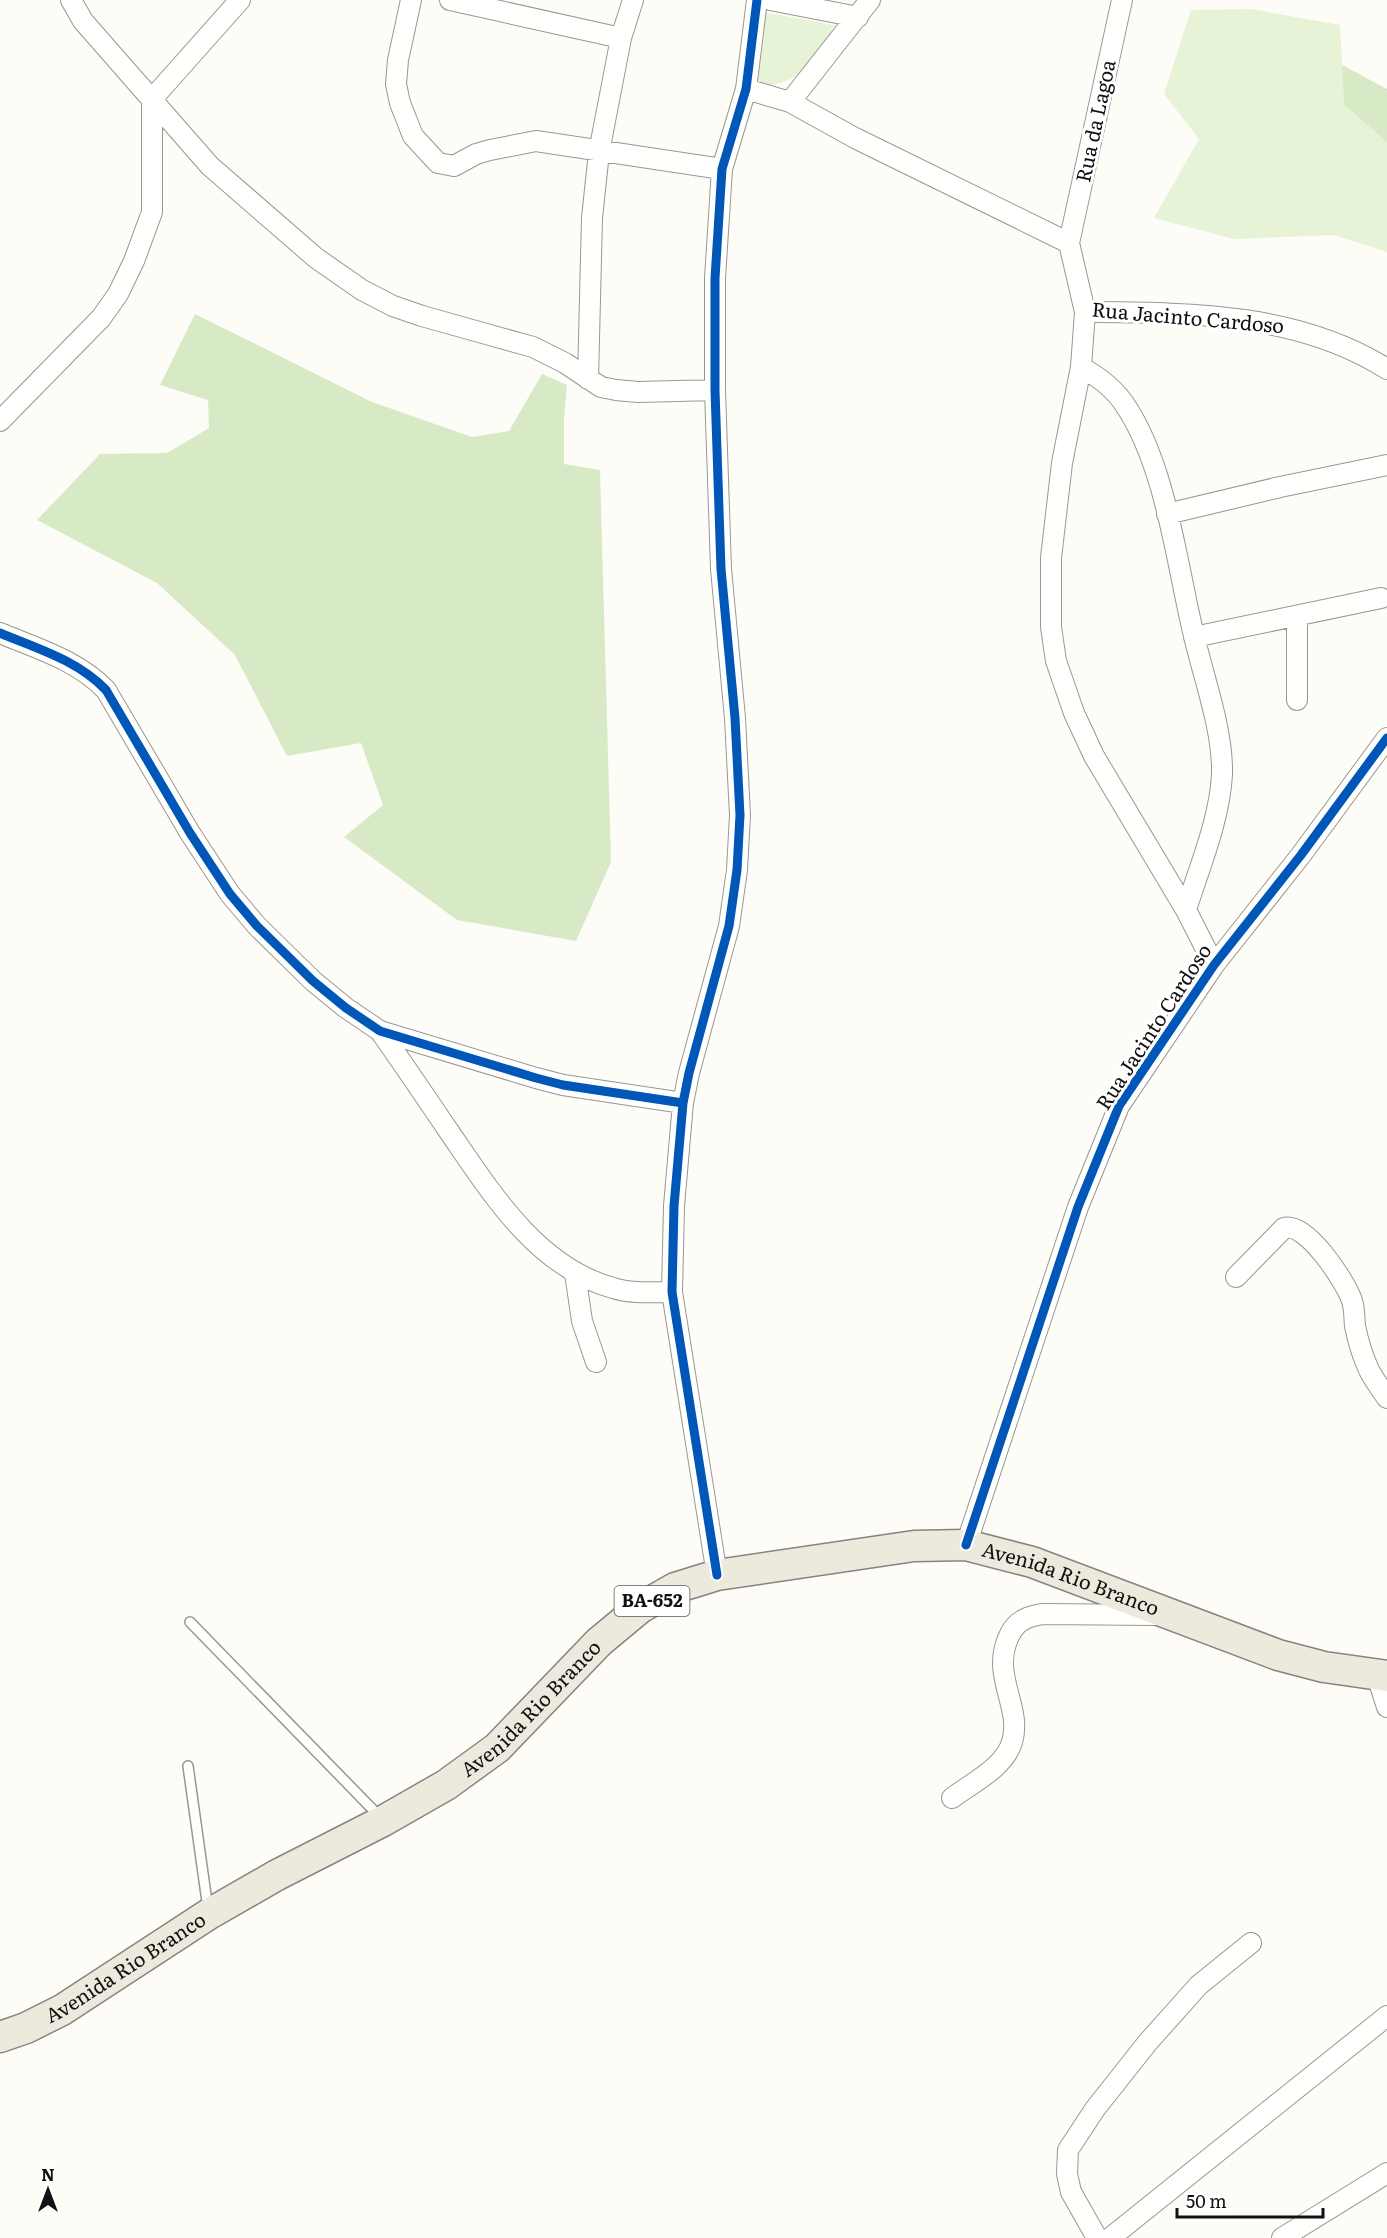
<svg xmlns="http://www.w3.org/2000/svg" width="1387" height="2238" viewBox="0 0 1387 2238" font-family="Literata,serif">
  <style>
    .green { fill: #e7f3d7 }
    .forest { fill: #d8eac5 }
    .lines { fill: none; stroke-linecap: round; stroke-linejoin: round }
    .lane-casing { stroke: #979795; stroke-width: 12 }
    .street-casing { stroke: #979795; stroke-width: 22 }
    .primary-casing { stroke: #858482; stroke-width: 33 }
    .lane { stroke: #fffffe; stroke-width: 9 }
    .street { stroke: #fffffe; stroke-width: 20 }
    .primary { stroke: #ede9dc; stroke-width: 30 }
    .cycleway-casing { stroke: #fff; stroke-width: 13 }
    .cycleway { stroke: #0057b8; stroke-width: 9 }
    .labels { text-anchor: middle; stroke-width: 6; stroke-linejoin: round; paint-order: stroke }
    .shield { fill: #fff; stroke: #585858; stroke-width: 1.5 }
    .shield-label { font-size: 18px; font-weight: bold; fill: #111 }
    .street-label { font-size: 20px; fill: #111; stroke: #fff }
  </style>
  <rect width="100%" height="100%" fill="#fdfcf7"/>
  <path class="green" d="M1251 9 1340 25 1344 105 1387 142V252L1334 235 1234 239 1154 218 1199 139 1164 94 1191 10Z
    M757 11 834 25C818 59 802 82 762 87L753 79Z"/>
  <path class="forest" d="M1342 65 1387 89V142L1344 105Z
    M195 314 372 402 472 437 509 431 542 374 567 385 564 419V464L600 470 611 862 576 941 457 920 344 837 383 805 361 743 287 756 235 655 157 583 37 520 100 454 167 453 209 428 208 400 160 385Z"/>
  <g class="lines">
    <defs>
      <path id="lane" d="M190 1622 381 1818
        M188 1766 208 1909"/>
      <path id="street" d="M71 0 83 21 210 166 316 258 362 290 393 306 422 316 533 347 565 363 601 387 616 390 638 392 715 390
        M411 0 398 60 396 84 400 103 413 136 438 163 454 166 476 154 490 150 536 141 722 169
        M450 0 621 38
        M770 0 858 17
        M1122 0 1069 243 1085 312C1188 313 1297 312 1387 369
        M746 89 790 102 870 0
        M790 102 855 138 1069 243
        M1085 312 1081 367 1062 463 1051 558V627L1056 661 1074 713 1094 756 1186 910 1214 965
        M1081 367C1099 377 1114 388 1125 405 1167 467 1177 568 1195 640 1205 682 1223 731 1222 774 1220 819 1199 868 1186 910
        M588 379 592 218 599 152 621 38 633 0
        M0 421 101 318 118 294 134 261 152 212V99L240 0
        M1167 514 1280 487 1387 465
        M1297 616V700
        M0 633C38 649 77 660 106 690L190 833 230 894 257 926 313 981 346 1008 380 1031 536 1078 563 1085 683 1103
        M1194 637 1381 598
        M380 1031C404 1065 427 1099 450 1133 492 1194 537 1267 613 1288 632 1294 652 1292 672 1292
        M575 1273 582 1321 596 1362
        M1236 1277 1284 1228C1306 1221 1344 1280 1351 1298 1355 1307 1354 1317 1355 1326 1358 1341 1363 1357 1369 1370 1374 1380 1381 1389 1387 1398
        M966 1545 1078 1207 1119 1106 1214 965 1301 855 1387 738
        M717 1575 672 1292 674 1206 683 1103 689 1073 729 926 737 870 740 815 735 718 721 569 715 390V278L722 169 746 89 757 0
        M1377 1676 1387 1707
        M952 1798C972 1783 1005 1767 1012 1742 1023 1706 989 1675 1010 1634 1017 1620 1029 1616 1043 1614L1156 1615
        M1097 2238 1071 2192 1067 2174 1068 2150 1095 2109 1148 2042 1199 1985 1251 1943
        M1110 2238 1387 2016
        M1282 2238 1387 2173"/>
      <g id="primary">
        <path id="s1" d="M0 2037 26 2028 62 2010 209 1914 277 1875 383 1821 446 1785 497 1748 599 1642 640 1608 675 1588 717 1575 914 1546 966 1545 1032 1562 1278 1655 1324 1667 1387 1676"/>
      </g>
    </defs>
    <use href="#lane" class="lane-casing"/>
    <use href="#street" class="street-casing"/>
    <use href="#primary" class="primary-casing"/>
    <use href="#lane" class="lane"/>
    <use href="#street" class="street"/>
    <use href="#primary" class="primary"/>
    <defs>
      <path id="cycleway" d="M0 633C38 649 77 660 106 690L190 833 230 894 257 926 313 981 346 1008 380 1031 536 1078 563 1085 683 1103
        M966 1545 1078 1207 1119 1106 1214 965 1301 855 1387 738
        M717 1575 672 1292 674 1206 683 1103 689 1073 729 926 737 870 740 815 735 718 721 569 715 390V278L722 169 746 89 757 0"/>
    </defs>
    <use href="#cycleway" class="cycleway-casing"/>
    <use href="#cycleway" class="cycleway"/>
  </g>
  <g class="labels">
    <rect class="shield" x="614.5" y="1586" width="75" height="30" rx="4.5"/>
    <g class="shield-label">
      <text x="652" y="1607">BA-652</text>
    </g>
    <g class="street-label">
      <text transform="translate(1096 121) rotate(-78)" y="7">Rua da Lagoa</text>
      <text transform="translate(1188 318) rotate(5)" y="7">Rua Jacinto Cardoso</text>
      <text transform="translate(1154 1027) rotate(-57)" y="7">Rua Jacinto Cardoso</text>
      <text dy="7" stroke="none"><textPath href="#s1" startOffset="1222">Avenida Rio Branco</textPath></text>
      <text dy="7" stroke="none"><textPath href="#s1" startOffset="628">Avenida Rio Branco</textPath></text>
      <text dy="7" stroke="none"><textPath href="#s1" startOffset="144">Avenida Rio Branco</textPath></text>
    </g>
  </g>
  <g transform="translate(48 2190)" stroke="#ffffff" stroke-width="4.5" paint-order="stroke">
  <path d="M0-4.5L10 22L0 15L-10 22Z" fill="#111111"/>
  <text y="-9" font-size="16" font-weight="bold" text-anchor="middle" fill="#111111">N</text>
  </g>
  <path d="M1177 2208v9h146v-9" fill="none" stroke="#111111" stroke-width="3"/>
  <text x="1186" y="2208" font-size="18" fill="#111111" stroke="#ffffff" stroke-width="4.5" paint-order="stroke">50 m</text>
</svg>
